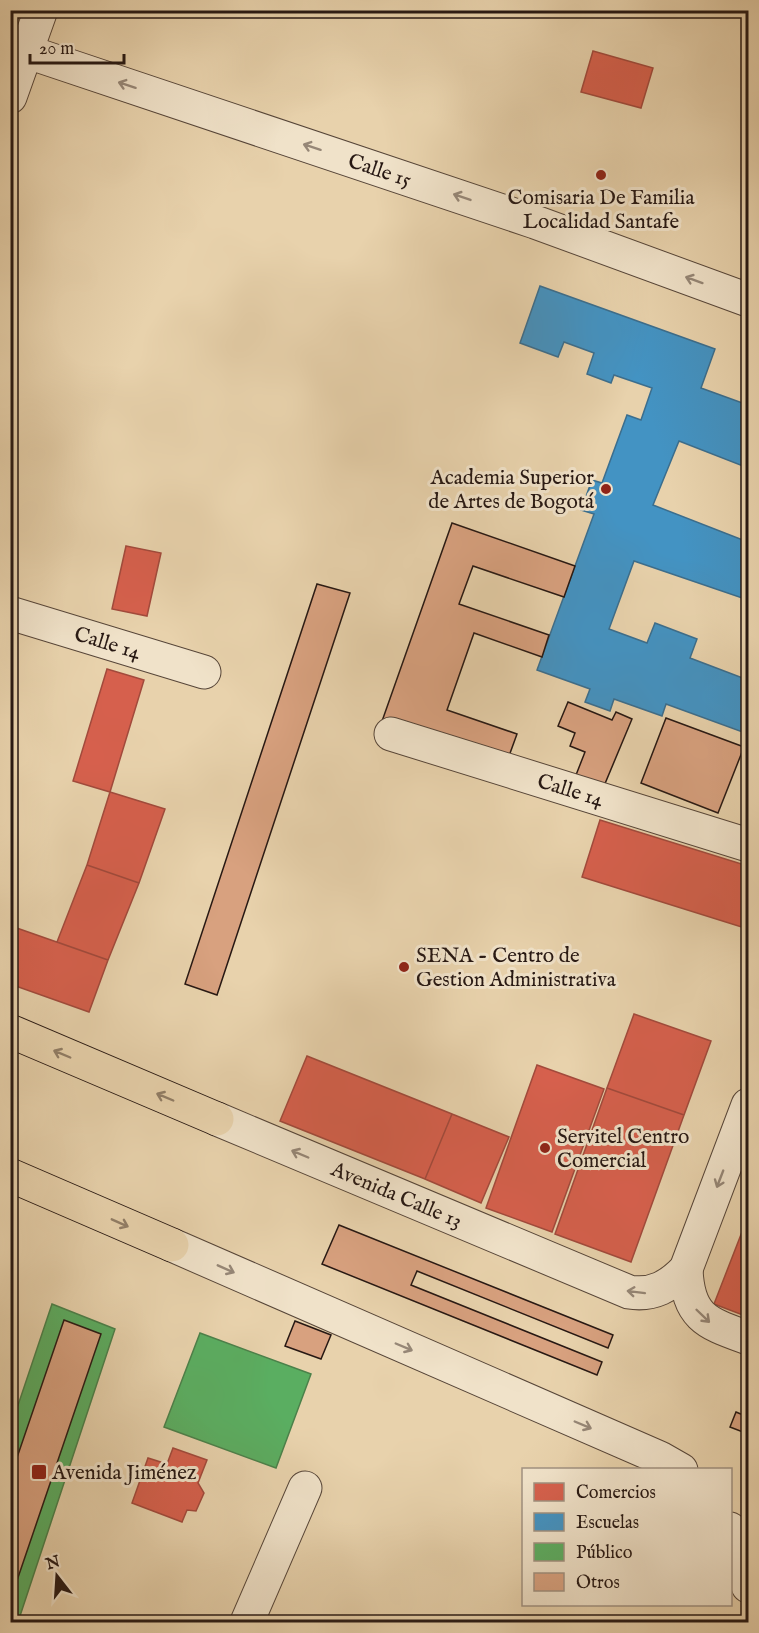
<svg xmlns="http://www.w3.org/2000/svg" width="759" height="1633" viewBox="0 0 759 1633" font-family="'IM FELL English',serif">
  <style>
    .shops { fill: #d6604d; stroke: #a24a3c; stroke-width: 1.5 }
    .schools { fill: #4393c3; stroke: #3b6e8e; stroke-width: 1.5 }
    .public { fill: #5aae61; stroke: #4b814a; stroke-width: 1.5 }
    .building { fill: #d8a17f; stroke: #271813; stroke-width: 1.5 }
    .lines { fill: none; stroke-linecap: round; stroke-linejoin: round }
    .minor-casing { stroke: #574639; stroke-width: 35 }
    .tertiary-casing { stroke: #574639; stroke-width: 35 }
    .primary-casing { stroke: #271813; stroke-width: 35 }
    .minor { stroke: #f0e2c9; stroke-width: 33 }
    .tertiary { stroke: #f0e2c9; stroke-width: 33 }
    .primary { stroke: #e8d2ac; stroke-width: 33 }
    .oneway { stroke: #968777 }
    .oneway2 { stroke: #917e67 }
    .poi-dot { fill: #8f2418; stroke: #f0e2c9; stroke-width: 2 }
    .labels { text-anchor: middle; stroke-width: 6; stroke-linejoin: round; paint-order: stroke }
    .street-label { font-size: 21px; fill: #271813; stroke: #f0e2c9 }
    .poi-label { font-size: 21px; fill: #271813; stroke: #f0e2c9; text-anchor: start }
  </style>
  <rect width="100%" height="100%" fill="#e8d2ac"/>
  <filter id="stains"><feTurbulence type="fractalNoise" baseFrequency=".00333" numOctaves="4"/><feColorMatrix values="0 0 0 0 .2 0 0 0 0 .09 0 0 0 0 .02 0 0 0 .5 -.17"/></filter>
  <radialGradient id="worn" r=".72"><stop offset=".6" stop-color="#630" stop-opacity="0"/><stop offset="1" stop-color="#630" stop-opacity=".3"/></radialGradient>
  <path class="shops" d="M593 51 653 68 641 108 581 92Z
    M126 546 161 553 147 616 112 609Z
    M107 669 144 680 110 792 73 781Z
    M110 792 165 809 139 883 87 865Z
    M600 820 748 866V929L582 877Z
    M87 865 139 883 108 960 57 942Z
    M11 926 108 960 89 1012 10 984Z
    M634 1014 711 1041 684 1115 607 1088Z
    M307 1056 452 1114 425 1179 280 1121Z
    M537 1065 604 1089 552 1232 486 1208Z
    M607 1088 684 1115 631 1262 555 1234Z
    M452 1114 509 1137 481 1203 425 1179Z
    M742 1232 748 1234V1317L714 1304Z
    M173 1448 207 1460 198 1483 204 1493 196 1511 187 1510 182 1522 132 1503 148 1458 167 1464Z"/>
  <path class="schools" d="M540 286 715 349 701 388 748 405V468L679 441 653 505 748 542V600L634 561 609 629 647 643 655 623 697 639 690 658 748 680V734L666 704 662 716 614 699 610 711 585 702 590 689 537 670 594 514 581 510 592 480 602 483 627 415 641 420 652 388 614 375 611 383 587 374 594 353 564 342 558 357 520 343Z"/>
  <path class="public" d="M52 1304 115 1329 18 1622H10V1429Z
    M200 1333 311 1374 276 1468 164 1427Z"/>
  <path class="building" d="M452 523 575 566 564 597 473 566 459 604 549 635 542 657 474 633 447 710 517 734 505 767 381 724Z
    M317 584 350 593 217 995 185 984Z
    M317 584 350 593 217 995 185 984Z
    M568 702 612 720 616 712 632 719 604 786 576 775 585 752 570 746 575 733 558 726Z
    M666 718 744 747 718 813 641 783Z
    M339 1225 613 1335 608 1348 417 1271 411 1285 602 1362 597 1375 322 1264Z
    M339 1225 613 1335 608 1348 417 1271 411 1285 602 1362 597 1375 322 1264Z
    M64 1320 101 1334 10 1601V1478Z
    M64 1320 101 1334 10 1601V1478Z
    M295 1321 331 1335 321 1359 285 1346Z
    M295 1321 331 1335 321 1359 285 1346Z
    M736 1412 748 1417V1434L730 1427Z
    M736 1412 748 1417V1434L730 1427Z"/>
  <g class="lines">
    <defs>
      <g id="minor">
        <path id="s1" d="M10 46 535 222 748 300"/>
        <path d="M10 97 41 10"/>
        <path id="s2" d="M10 613 204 672"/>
        <path id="s3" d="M391 734 748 845"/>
        <path d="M247 1622 305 1488"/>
      </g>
      <g id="tertiary">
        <path id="s4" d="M217 1119 629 1292C653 1296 670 1286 686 1269L748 1105"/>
        <path d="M172 1245 660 1458 681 1470"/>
        <path d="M686 1269C688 1318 707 1323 748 1338"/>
        <path d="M730 1529 736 1538 748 1586"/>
      </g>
      <path id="primary" d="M10 1031 217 1119
        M10 1175 172 1245"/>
    </defs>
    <use href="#minor" class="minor-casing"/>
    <use href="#tertiary" class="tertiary-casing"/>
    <use href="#primary" class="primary-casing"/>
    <use href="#minor" class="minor"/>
    <use href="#tertiary" class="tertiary"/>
    <use href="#primary" class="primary"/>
  </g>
  <defs><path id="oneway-shaft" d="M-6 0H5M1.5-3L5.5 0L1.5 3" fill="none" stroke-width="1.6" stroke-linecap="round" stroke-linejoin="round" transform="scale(1.5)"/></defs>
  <g class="oneway">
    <use href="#oneway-shaft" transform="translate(127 85) rotate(-162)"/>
    <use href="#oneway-shaft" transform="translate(312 147) rotate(-162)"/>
    <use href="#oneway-shaft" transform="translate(462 197) rotate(-161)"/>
    <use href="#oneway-shaft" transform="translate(694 280) rotate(-160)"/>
    <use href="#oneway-shaft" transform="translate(300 1154) rotate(-157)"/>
    <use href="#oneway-shaft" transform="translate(720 1179) rotate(111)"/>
    <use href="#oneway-shaft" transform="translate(226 1269) rotate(24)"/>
    <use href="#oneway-shaft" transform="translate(636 1292) rotate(-173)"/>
    <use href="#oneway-shaft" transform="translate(703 1316) rotate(44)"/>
    <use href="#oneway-shaft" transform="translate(404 1347) rotate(23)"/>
    <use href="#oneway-shaft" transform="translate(583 1425) rotate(23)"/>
  </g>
  <g class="oneway2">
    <use href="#oneway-shaft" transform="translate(62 1054) rotate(-157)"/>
    <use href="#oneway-shaft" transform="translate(165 1097) rotate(-157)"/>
    <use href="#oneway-shaft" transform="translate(120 1223) rotate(24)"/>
  </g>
  <g class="poi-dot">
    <circle cx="601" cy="175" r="6"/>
    <circle cx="606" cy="489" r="6"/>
    <circle cx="404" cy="967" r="6"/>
    <circle cx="545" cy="1148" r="6"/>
    <rect x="31" y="1464" width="16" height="16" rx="3"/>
  </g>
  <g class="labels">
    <g class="street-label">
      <text dy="7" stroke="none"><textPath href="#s1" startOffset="390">Calle 15</textPath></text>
      <text dy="7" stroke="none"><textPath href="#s2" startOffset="102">Calle 14</textPath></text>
      <text dy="7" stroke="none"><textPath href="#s3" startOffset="188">Calle 14</textPath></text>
      <text dy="7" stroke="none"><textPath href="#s4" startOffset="195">Avenida Calle 13</textPath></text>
    </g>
    <g class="poi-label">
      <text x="601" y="204" text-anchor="middle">Comisaria De Familia<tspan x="601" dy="24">Localidad Santafe</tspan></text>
      <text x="594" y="484" text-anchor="end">Academia Superior<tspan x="594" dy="24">de Artes de Bogotá</tspan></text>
      <text x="416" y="962">SENA - Centro de<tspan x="416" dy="24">Gestion Administrativa</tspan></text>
      <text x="557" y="1143">Servitel Centro<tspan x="557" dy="24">Comercial</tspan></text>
      <text x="52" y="1479">Avenida Jiménez</text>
    </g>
  </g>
  <rect width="759" height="1633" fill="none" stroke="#e8d2ac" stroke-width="36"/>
  <rect x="12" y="12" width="735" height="1609" fill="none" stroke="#271813" stroke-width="3"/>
  <rect x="18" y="18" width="723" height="1597" fill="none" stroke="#271813" stroke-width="1.5"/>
  <rect x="522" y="1468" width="210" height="138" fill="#f0e2c9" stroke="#a09180" stroke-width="1.5"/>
  <rect x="534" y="1483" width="30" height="18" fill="#d6604d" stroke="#a09180" stroke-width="1.5"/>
  <text x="576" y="1498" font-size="18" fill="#271813">Comercios</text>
  <rect x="534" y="1513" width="30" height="18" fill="#4393c3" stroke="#a09180" stroke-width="1.5"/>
  <text x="576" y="1528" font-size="18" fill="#271813">Escuelas</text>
  <rect x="534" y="1543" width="30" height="18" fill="#5aae61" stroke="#a09180" stroke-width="1.5"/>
  <text x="576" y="1558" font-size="18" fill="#271813">Público</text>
  <rect x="534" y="1573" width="30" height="18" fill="#d8a17f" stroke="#a09180" stroke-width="1.5"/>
  <text x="576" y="1588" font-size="18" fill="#271813">Otros</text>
  <g transform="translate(57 1576) rotate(343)" stroke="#f0e2c9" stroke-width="4.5" paint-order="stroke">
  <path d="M0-4.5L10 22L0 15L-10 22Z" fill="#271813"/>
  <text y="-9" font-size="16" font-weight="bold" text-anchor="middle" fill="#271813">N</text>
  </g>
  <path d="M30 54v9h94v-9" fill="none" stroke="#271813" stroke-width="3"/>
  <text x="39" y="54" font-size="18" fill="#271813" stroke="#f0e2c9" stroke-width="4.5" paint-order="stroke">20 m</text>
  <rect width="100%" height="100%" filter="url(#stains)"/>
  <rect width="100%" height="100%" fill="url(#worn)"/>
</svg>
